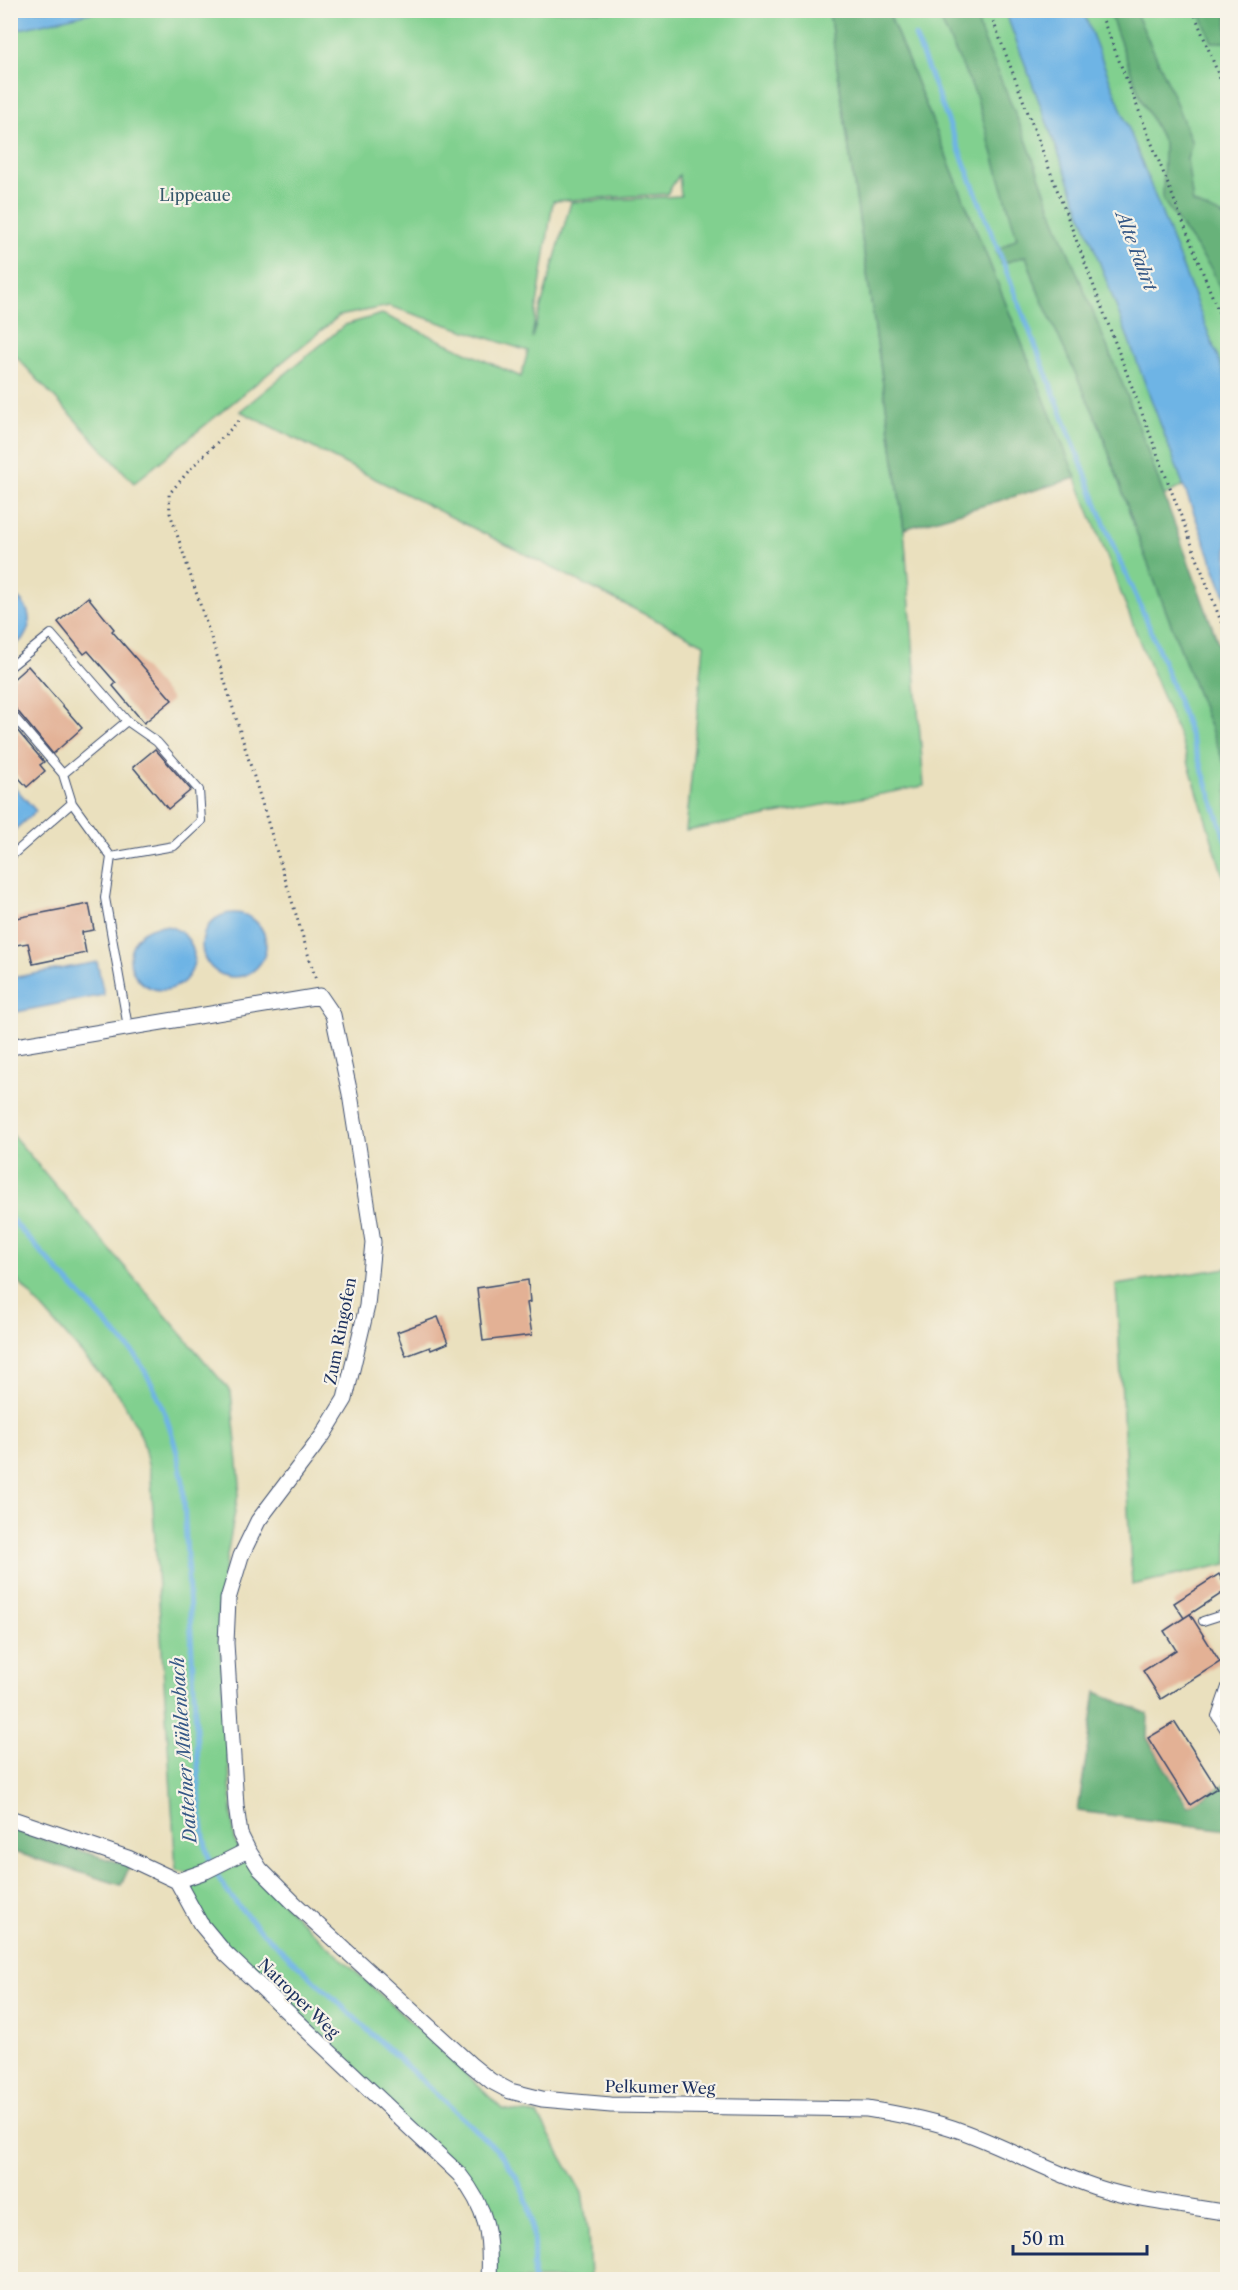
<svg xmlns="http://www.w3.org/2000/svg" width="1238" height="2290" viewBox="0 0 1238 2290" font-family="'Libre Caslon Text',serif">
  <style>
    .green { fill: #81d08f; stroke: #4e8076; stroke-width: 1.5; fill-rule: evenodd }
    .forest { fill: #68b27a; stroke: #42706c; stroke-width: 1.5 }
    .water { fill: #6eb4e5; stroke: #4472a2; stroke-width: 1.5 }
    .lines { fill: none; stroke-linecap: round; stroke-linejoin: round }
    .stream { stroke: #6eb4e5; stroke-width: 5 }
    .building { fill: #e3b195 }
    .lane-casing { stroke: #3a4a6c; stroke-width: 10 }
    .street-casing { stroke: #3a4a6c; stroke-width: 17 }
    .path { stroke: #3a4a6c; stroke-width: 3; stroke-dasharray: 1.5 4.5; stroke-linecap: butt }
    .lane { stroke: #fff; stroke-width: 8 }
    .street { stroke: #fff; stroke-width: 15 }
    .labels { text-anchor: middle; stroke-width: 4.5; stroke-linejoin: round; paint-order: stroke }
    .park-label { font-size: 16px; fill: #34576a; stroke: #f7f3e8 }
    .street-label { font-size: 16px; fill: #1b2f5e; stroke: #f7f3e8 }
    .water-label { font-size: 18px; font-style: italic; fill: #345786; stroke: #f7f3e8 }
  </style>
  <rect width="100%" height="100%" fill="#f7f3e8"/>
  <filter id="ink" filterUnits="userSpaceOnUse"><feTurbulence type="fractalNoise" baseFrequency=".0167" numOctaves="2"/><feDisplacementMap in="SourceGraphic" scale="12" xChannelSelector="R" yChannelSelector="G"/><feConvolveMatrix kernelMatrix="1 2 1 2 8 2 1 2 1" color-interpolation-filters="sRGB"/></filter>
  <filter id="wash" filterUnits="userSpaceOnUse"><feTurbulence type="fractalNoise" baseFrequency=".008" numOctaves="4" result="noise"/><feDisplacementMap in="SourceGraphic" scale="24" xChannelSelector="R" yChannelSelector="G"/><feGaussianBlur stdDeviation="1.35" result="paint"/><feColorMatrix in="noise" values="0 0 0 0 0 0 0 0 0 0 0 0 0 0 0 0 0 1.4 0 .05"/><feComposite in="paint" operator="in"/></filter>
  <g filter="url(#wash)">
    <rect width="100%" height="100%" fill="#eae0be"/>
    <path class="green" d="M11 11H829L904 529 924 786 686 831 704 644 240 411 345 325 382 314 521 377 528 351 389 306 339 316 134 483 11 351ZM679 175 681 196 571 202 532 338 553 201 667 194Z
      M888 11H1227V462L1130 514 1227 771V889L1184 748 1141 645 1097 531Z
      M10 1132 231 1392 240 1484 219 1600V1625L234 1840 250 1868 288 1909 462 2070 502 2109 538 2115 582 2193 588 2230 590 2279H489L491 2245 471 2189 225 1952 178 1881 196 1874 176 1870 151 1478 142 1438 122 1399 11 1273Z
      M1227 1268V1564L1132 1585 1116 1285Z"/>
    <path class="forest" d="M829 11H888L1076 478 904 529Z
      M936 11H975L981 33 1026 139 1054 217 1129 400 1227 667V771L1143 551 1099 425 1039 294 1026 256 1001 264 996 251 1017 238 976 95Z
      M1109 11H1135L1166 78 1192 143 1187 159 1193 203 1224 216 1228 228 1227 306 1212 270 1163 200 1164 143 1141 99Z
      M1199 11H1227V42H1212Z
      M1096 1692 1148 1714 1147 1738 1188 1807 1227 1782V1830L1078 1811Z
      M10 1829 130 1866 121 1885 11 1851Z"/>
    <path class="water" d="M11 10H99V11L11 31Z
      M1005 11H1083L1227 381V601Z
      M10 594C35 604 36 636 11 647Z
      M10 782 36 811 11 833H10Z
      M202 945a32 32 0 1 1 64 0a32 32 0 1 1-64 0Z
      M130 958a32 32 0 1 1 64 0a32 32 0 1 1-64 0Z
      M97 962 104 995 11 1013V978Z"/>
    <g class="lines">
      <path class="stream" d="M915 36 1116 553C1162 647 1195 747 1228 847
        M10 1218 136 1356C161 1396 175 1435 183 1482L200 1804C202 1821 203 1839 208 1855 216 1882 239 1907 258 1928L499 2152C534 2196 535 2226 533 2280"/>
    </g>
    <g id="blocks">
      <path class="building" d="M88 597 114 629 112 631 172 700 144 723 113 686 116 683 88 651 84 654 58 622Z
        M28 666 82 728 53 754 15 708 10 706V682Z
        M10 722 44 762 40 765 45 771 27 787 10 768Z
        M155 749 191 790 168 809 133 767Z
        M89 904 94 930 82 932 86 953 33 964 28 943 16 945 11 919Z
        M528 1280 530 1302 527 1303 532 1335 483 1341 477 1288Z
        M438 1317 448 1343 431 1350 430 1347 406 1356 397 1332Z
        M1219 1574 1227 1590 1190 1614 1220 1662 1161 1699 1143 1671 1176 1650 1164 1631 1190 1614 1184 1618 1174 1603Z
        M1175 1722 1217 1788 1190 1805 1148 1738Z"/>
    </g>
  </g>
  <g filter="url(#ink)">
    <use href="#blocks" fill-opacity="0" stroke="#3a4a6c" stroke-width="1.5"/>
    <g class="lines">
      <defs>
        <path id="lane" d="M10 667 51 634 127 721 63 774
          M10 712 63 774 72 803 111 857 105 898 128 1027
          M10 857 72 803
          M111 857 174 846 201 821 199 790 157 742 127 721
          M1203 1621 1228 1613
          M1228 1681 1216 1716 1228 1735"/>
        <path id="street" d="M10 1047 320 996 333 1015 350 1094 373 1242 367 1306 345 1399 323 1435 258 1521 241 1556 228 1599 226 1643 236 1806 240 1834 248 1850
          M10 1818 128 1858 177 1881 200 1923 225 1953 459 2174C488 2210 491 2235 489 2280
          M177 1881 206 1871 248 1850 260 1869 295 1904 470 2064 491 2081 510 2091 542 2099 611 2105 867 2109C899 2114 931 2120 961 2131 1003 2146 1042 2168 1084 2183 1131 2201 1179 2204 1228 2213"/>
      </defs>
      <use href="#lane" class="lane-casing"/>
      <use href="#street" class="street-casing"/>
      <path class="path" d="M989 10 1228 640
        M1099 10 1228 336
        M1193 10 1228 99
        M239 421 192 467 169 494 170 513 218 659 316 980"/>
      <use href="#lane" class="lane"/>
      <use href="#street" class="street"/>
    </g>
  </g>
  <g class="labels">
    <g class="park-label">
      <text x="195" y="201">Lippeaue</text>
    </g>
    <g class="street-label">
      <text transform="translate(340 1331) rotate(-79)" y="6">Zum Ringofen</text>
      <text transform="translate(299 1998) rotate(44)" y="6">Natroper Weg</text>
      <text transform="translate(660 2087) rotate(1)" y="6">Pelkumer Weg</text>
    </g>
    <g class="water-label">
      <text transform="translate(1136 251) rotate(69)" y="6">Alte Fahrt</text>
      <text transform="translate(184 1750) rotate(-94)" y="6">Dattelner Mühlenbach</text>
    </g>
  </g>
  <rect width="1238" height="2290" fill="none" stroke="#f7f3e8" stroke-width="36"/>
  <path d="M1013 2245v9h134v-9" fill="none" stroke="#1b2f5e" stroke-width="3"/>
  <text x="1022" y="2245" font-size="18" fill="#1b2f5e" stroke="#f7f3e8" stroke-width="4.5" paint-order="stroke">50 m</text>
</svg>
